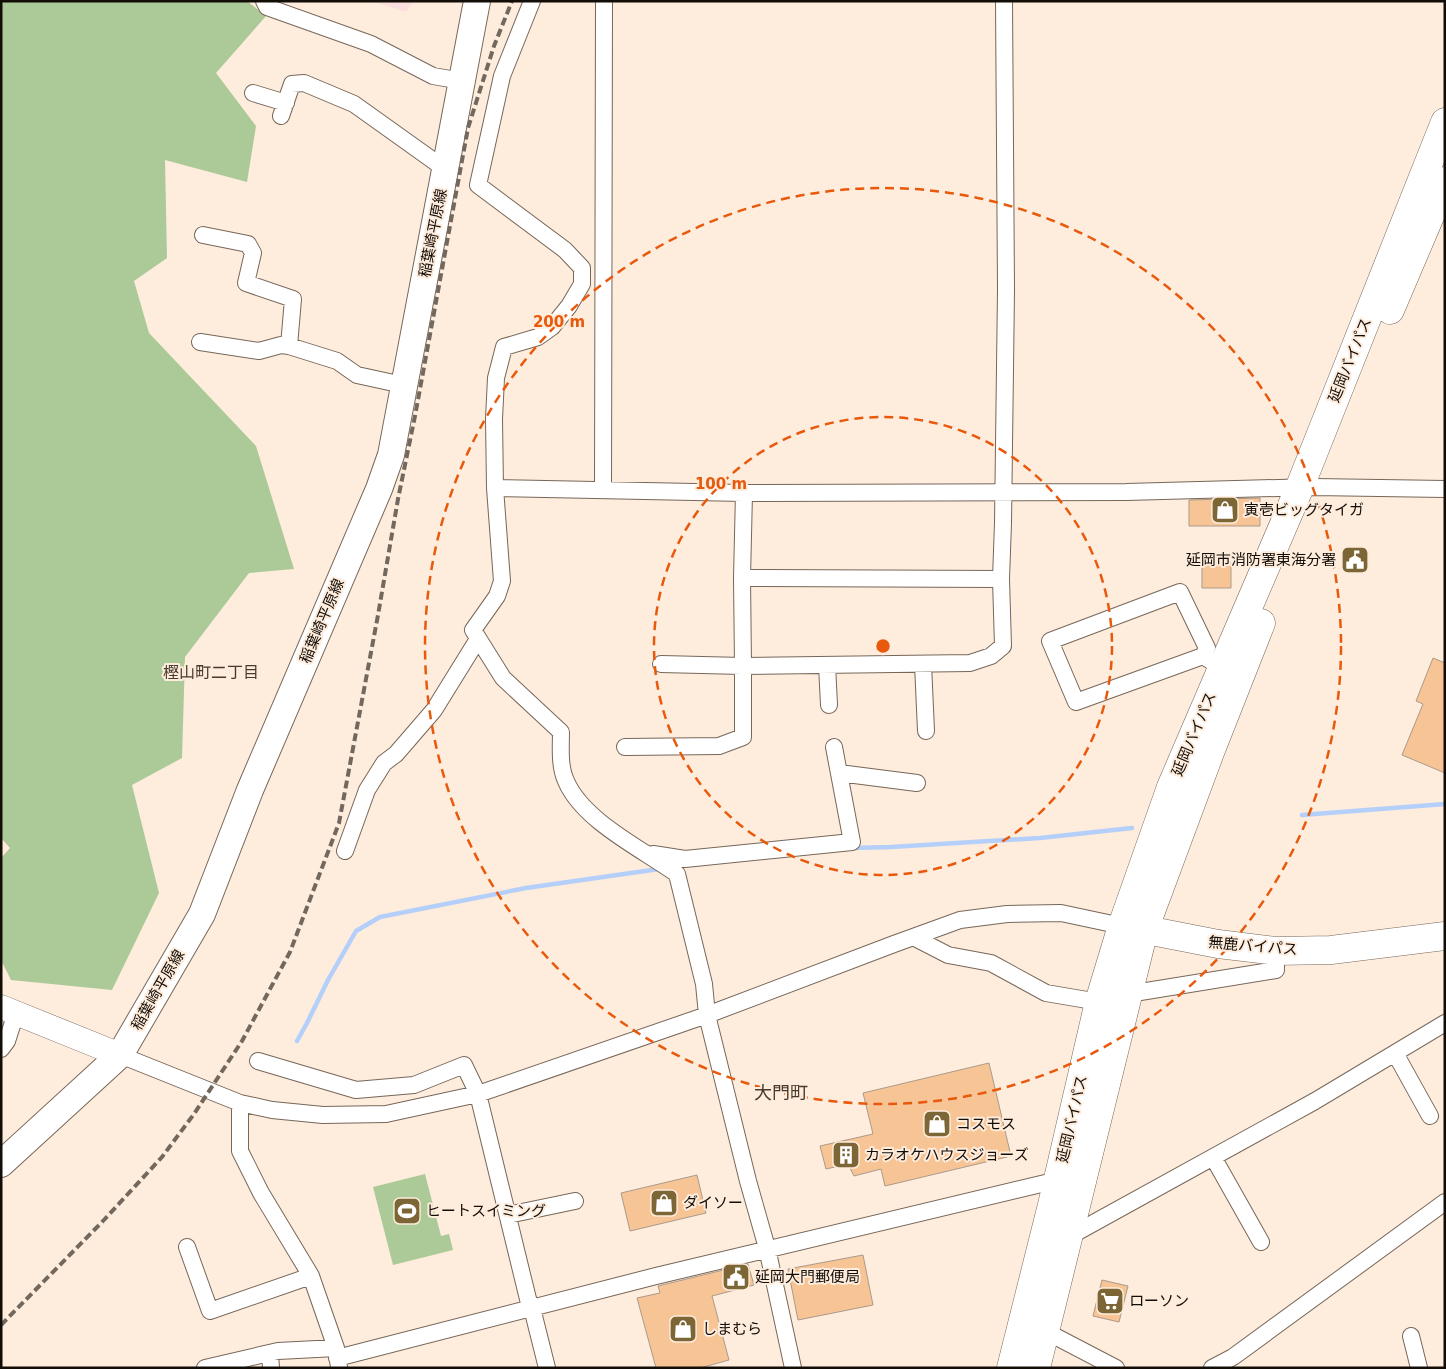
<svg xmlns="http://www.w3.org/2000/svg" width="1446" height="1369" viewBox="0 0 1446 1369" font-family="'DejaVu Sans','Noto Sans JP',sans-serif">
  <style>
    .education { fill: #f9dedd }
    .green { fill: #abca98 }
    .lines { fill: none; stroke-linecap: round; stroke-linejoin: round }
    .stream { stroke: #b4cffa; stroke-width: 4.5 }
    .building { fill: #f7c496; stroke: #ab9a8b }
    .street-casing { stroke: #776759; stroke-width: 18 }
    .secondary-casing { stroke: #776759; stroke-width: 25 }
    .primary-casing { stroke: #776759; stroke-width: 28 }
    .highway-casing { stroke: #776759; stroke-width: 29 }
    .street { stroke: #fff; stroke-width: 16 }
    .secondary { stroke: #fff; stroke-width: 24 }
    .primary { stroke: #fff; stroke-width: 26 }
    .highway { stroke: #fff; stroke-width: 28 }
    .rail { stroke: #72685e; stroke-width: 4; stroke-dasharray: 8 4; stroke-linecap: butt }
    .ring { fill: none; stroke: #e8590c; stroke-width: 2.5; stroke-dasharray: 9 6 }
    .labels { text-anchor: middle; stroke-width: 4; stroke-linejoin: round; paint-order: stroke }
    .street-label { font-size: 15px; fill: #130d08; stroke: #feecdc }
    .poi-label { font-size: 15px; fill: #130d08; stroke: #feecdc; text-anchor: start }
    .neighbourhood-label { font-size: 16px; fill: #483a2d; stroke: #feecdc }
    .quarter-label { font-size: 18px; fill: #483a2d; stroke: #feecdc }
    .centre { fill: #e8590c; stroke: #feecdc; stroke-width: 2.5 }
    .ring-label { font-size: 15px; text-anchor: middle; font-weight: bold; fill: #e8590c; stroke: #feecdc; stroke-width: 4; stroke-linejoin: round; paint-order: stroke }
  </style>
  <rect width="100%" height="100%" fill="#feecdc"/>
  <path class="education" d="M372 1H414L406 12Z"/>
  <path class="green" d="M1 1H247L266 16 216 73 256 126 247 182 165 160 167 258 134 281 149 333 256 446 294 569 249 573 185 657 182 758 132 785 159 893 112 990 11 980 1 960V858L10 848 1 838Z
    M425 1174 441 1236 449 1234 453 1250 393 1265 373 1187Z"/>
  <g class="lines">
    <path class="stream" d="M1302 815 1445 804
      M853 848 891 847 1040 838 1132 828
      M297 1041 307 1023 328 980 356 931 380 917 526 888 659 869"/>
  </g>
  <path class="building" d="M1260 498V526H1189V500Z
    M1231 562V588H1202V563Z
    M1433 658 1445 663V773L1402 755 1423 704 1416 701Z
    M989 1063 1011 1156 885 1186 881 1169 854 1176 848 1164 826 1169 820 1146 873 1134 863 1093Z
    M697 1175 706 1213 630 1231 621 1193Z
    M863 1255 873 1305 798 1320 788 1269Z
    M748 1264 754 1285 712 1296 729 1360 700 1368H656L637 1298 660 1293 658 1286Z
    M1102 1280 1128 1286 1119 1322 1093 1316Z"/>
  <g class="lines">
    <defs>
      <path id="street" d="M264 1 267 7 371 44 433 76 462 81
        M532 1 502 76 478 185 565 250 582 268V284L569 306 552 327 538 337 504 347 496 378 494 419 495 488 502 581 497 596 473 630 503 678 561 732C561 747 559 766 566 781 583 821 642 849 677 874L704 984 707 1015 748 1181 767 1248 793 1368
        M253 93 286 103
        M281 116 292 84 304 83 354 104 445 169
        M203 235 248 244 253 253 246 283 293 299 289 346
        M200 342 259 351 281 345 289 346 337 361 357 375 403 385
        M495 488 744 493 1126 492 1314 487 1445 489
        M603 489 604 1
        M742 578 1001 579
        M1203 656 1076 702 1050 641 1180 592 1207 648 1203 656 1222 668
        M661 664 743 666 742 578 744 493
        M923 664 926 731
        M827 665 829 705
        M625 747 719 746 743 737V666L970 663 991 656 1003 646 1001 579 1003 523 1006 290 1004 1
        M839 773 917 783
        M345 851 367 790 384 763 396 754 434 710 478 639
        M653 854 685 859 852 842 834 747
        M913 937 948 955 991 963 1046 993 1099 1002 1128 994 1276 970V951
        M1 1049 7 1041 16 1013
        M1395 1053 1430 1116
        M120 1055 240 1103 272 1110 323 1115 386 1114 478 1094 707 1015 894 944 960 920 1007 914 1061 913 1122 926
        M258 1061 356 1090 414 1085 464 1065 478 1094 528 1299 532 1308 547 1368
        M240 1103V1151L261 1193 311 1276 336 1348 339 1367
        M1213 1157 1261 1242
        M508 1215 575 1201
        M1070 1236 1315 1101 1445 1023
        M187 1247 210 1311 311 1276
        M1045 1331 1116 1368
        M1411 1336 1419 1368
        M270 1353 271 1368
        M337 1358 656 1276 1058 1180
        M205 1368 278 1351 336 1348
        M1212 1368 1233 1357 1445 1202"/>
      <path id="secondary" d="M1 1007 120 1055"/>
      <path id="primary" d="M1 1164 120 1055 202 914 250 790 379 489 391 455 477 1"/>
      <path id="highway" d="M1390 310 1445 181
        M1126 926 1218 944 1276 951 1331 950 1445 936
        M1011 1368 1052 1205 1099 1002 1122 926 1171 787 1299 489 1445 122
        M1036 1368 1144 930 1209 755 1261 623"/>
    </defs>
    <use href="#street" class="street-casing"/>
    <use href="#secondary" class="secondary-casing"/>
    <use href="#primary" class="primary-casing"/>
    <use href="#highway" class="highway-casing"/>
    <use href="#street" class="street"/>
    <use href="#secondary" class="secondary"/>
    <use href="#primary" class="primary"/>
    <use href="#highway" class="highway"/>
    <path class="rail" d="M1 1325 103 1221 162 1157 194 1114 242 1041 290 952 339 823 378 615 398 499 415 416 468 128 494 46 512 1"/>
  </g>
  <g class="ring">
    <circle cx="883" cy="646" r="229"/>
    <circle cx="883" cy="646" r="458"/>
  </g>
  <defs>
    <symbol id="shop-square" viewBox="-11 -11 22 22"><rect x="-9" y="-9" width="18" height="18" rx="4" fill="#7c6636" stroke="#feecdc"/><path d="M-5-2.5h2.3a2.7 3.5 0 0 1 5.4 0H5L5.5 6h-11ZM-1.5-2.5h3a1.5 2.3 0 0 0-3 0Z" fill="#fff"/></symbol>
    <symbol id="civic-square" viewBox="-11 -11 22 22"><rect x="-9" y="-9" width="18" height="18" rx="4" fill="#7c6636" stroke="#feecdc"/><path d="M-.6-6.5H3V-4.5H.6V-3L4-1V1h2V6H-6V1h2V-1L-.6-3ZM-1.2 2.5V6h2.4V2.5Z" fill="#fff"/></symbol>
    <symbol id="building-square" viewBox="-11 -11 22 22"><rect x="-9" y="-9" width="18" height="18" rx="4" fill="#7c6636" stroke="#feecdc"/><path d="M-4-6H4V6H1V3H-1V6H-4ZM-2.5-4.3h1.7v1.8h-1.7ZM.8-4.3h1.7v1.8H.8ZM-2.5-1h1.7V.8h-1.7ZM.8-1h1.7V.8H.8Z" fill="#fff"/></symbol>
    <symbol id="stadium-square" viewBox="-11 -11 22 22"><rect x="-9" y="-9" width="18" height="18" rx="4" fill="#7c6636" stroke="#feecdc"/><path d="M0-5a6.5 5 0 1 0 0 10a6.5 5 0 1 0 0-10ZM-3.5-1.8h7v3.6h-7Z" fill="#fff"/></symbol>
    <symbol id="supermarket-square" viewBox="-11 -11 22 22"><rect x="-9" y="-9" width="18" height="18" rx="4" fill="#7c6636" stroke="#feecdc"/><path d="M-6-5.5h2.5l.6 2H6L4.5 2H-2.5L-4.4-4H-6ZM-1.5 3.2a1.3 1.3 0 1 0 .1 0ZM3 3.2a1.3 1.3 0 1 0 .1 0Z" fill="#fff"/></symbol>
  </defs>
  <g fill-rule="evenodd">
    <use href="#shop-square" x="1209" y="494" width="32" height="32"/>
    <use href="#civic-square" x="1339" y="544" width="32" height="32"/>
    <use href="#shop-square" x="921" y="1108" width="32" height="32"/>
    <use href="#building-square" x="830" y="1139" width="32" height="32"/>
    <use href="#shop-square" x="648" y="1187" width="32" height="32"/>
    <use href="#stadium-square" x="391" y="1195" width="32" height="32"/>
    <use href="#civic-square" x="720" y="1261" width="32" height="32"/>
    <use href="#supermarket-square" x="1094" y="1285" width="32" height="32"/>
    <use href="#shop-square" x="667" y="1313" width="32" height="32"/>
  </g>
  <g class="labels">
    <g class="street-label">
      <text transform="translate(433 233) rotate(-79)" y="5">稲葉崎平原線</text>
      <text transform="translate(1350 360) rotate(-68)" y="5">延岡バイパス</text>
      <text transform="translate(322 621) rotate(-67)" y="5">稲葉崎平原線</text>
      <text transform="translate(1194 734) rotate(-67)" y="5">延岡バイパス</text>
      <text transform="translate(1253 946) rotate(5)" y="5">無鹿バイパス</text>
      <text transform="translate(158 990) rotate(-60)" y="5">稲葉崎平原線</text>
      <text transform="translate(1072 1119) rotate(-77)" y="5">延岡バイパス</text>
    </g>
    <g class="poi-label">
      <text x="1244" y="515">寅壱ビッグタイガ</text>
      <text x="1336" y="565" text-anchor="end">延岡市消防署東海分署</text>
      <text x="956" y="1129">コスモス</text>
      <text x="865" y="1160">カラオケハウスジョーズ</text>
      <text x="683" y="1208">ダイソー</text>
      <text x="426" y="1216">ヒートスイミング</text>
      <text x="755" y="1282">延岡大門郵便局</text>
      <text x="1129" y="1306">ローソン</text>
      <text x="702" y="1334">しまむら</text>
    </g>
    <g class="neighbourhood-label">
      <text x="211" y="678">樫山町二丁目</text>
    </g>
    <g class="quarter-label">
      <text x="781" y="1099">大門町</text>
    </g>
  </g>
  <circle cx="883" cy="646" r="8" class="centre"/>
  <g class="ring-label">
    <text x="559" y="327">200 m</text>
    <text x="721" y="489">100 m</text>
  </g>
  <rect width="1446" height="1369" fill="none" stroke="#130d08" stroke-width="5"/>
</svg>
